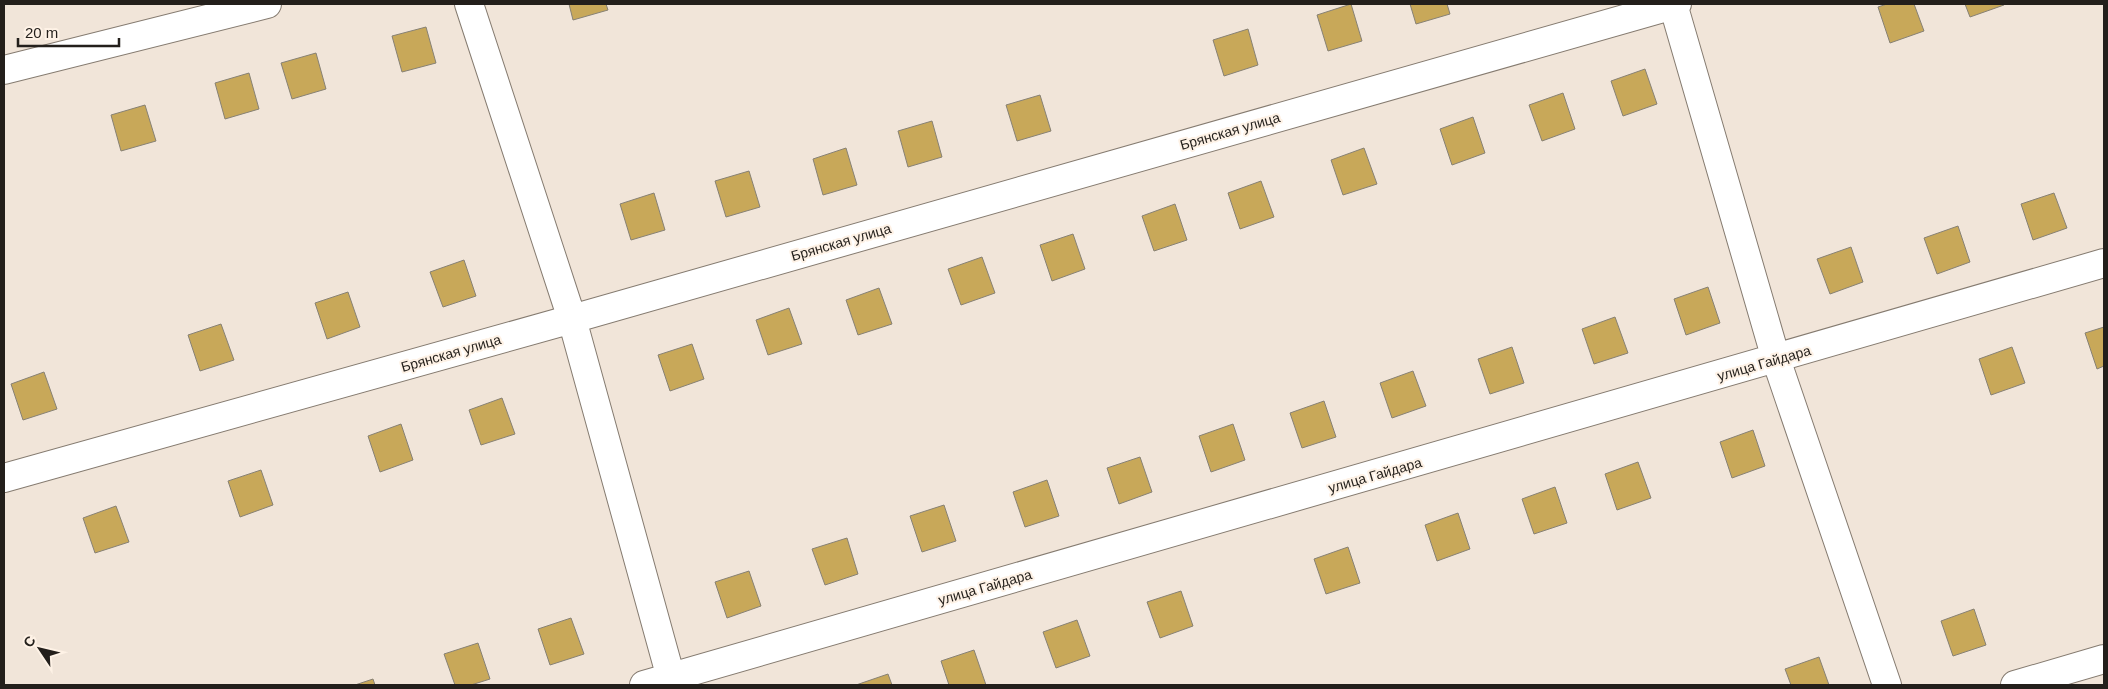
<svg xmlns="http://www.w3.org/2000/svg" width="2108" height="689" viewBox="0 0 2108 689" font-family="Arial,sans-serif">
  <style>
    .building { fill: #c8a859; stroke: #878174 }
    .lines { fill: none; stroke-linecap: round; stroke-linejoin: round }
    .minor-casing { stroke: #857b70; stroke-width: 30 }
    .minor { stroke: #fff; stroke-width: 28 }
    .labels { text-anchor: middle; stroke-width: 4; stroke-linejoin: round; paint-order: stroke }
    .street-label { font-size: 14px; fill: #231f1b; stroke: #fef2e6 }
  </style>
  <rect width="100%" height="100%" fill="#f1e5d9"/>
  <path class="building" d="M569 4H606L608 10 573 20Z
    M1351 4 1362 41 1328 51 1317 15Z
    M1410 4H1447L1450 14 1416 24Z
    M1887 4H1914L1924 31 1890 43 1878 7Z
    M1965 4H2003L2004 5 1970 17Z
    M426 27 436 63 402 72 392 36Z
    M1248 29 1258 65 1224 76 1213 40Z
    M316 53 326 89 292 99 281 63Z
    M1645 69 1657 104 1623 116 1611 81Z
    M249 73 259 109 225 119 215 83Z
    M1563 93 1575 129 1542 141 1529 105Z
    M1040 95 1051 131 1017 141 1006 105Z
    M145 105 156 141 121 151 111 115Z
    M1473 117 1485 153 1452 165 1440 129Z
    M932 121 942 157 908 167 898 131Z
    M846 148 857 185 823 195 813 159Z
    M1364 148 1377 184 1343 195 1331 160Z
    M749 171 760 207 726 217 715 181Z
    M1261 181 1274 217 1240 229 1228 193Z
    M654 193 665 230 631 240 620 204Z
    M2054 193 2067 228 2033 240 2021 204Z
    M1175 204 1187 240 1154 251 1142 216Z
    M1958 226 1970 262 1937 274 1924 238Z
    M1073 234 1085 269 1052 281 1040 245Z
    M1851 247 1863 282 1830 294 1817 259Z
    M982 257 995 293 961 305 948 269Z
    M464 260 476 296 443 307 430 272Z
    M1708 287 1720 323 1686 335 1674 299Z
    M879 288 892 324 858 335 846 300Z
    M348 292 360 327 327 339 315 303Z
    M789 308 802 344 768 355 756 320Z
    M1615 317 1628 353 1594 364 1582 329Z
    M221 324 234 360 200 371 188 335Z
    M2104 327V366L2097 369 2085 333Z
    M692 344 704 379 670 391 658 355Z
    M1512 347 1524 383 1490 394 1478 359Z
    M2012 347 2025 383 1991 395 1979 359Z
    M1413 371 1426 406 1392 418 1380 383Z
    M44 372 57 409 23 420 11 384Z
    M502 398 515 434 481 445 469 410Z
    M1324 401 1336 437 1302 448 1290 413Z
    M401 424 413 460 380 472 368 436Z
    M1233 424 1245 460 1211 472 1199 436Z
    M1753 430 1765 466 1732 478 1720 442Z
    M1140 457 1152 492 1119 504 1107 468Z
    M1638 462 1651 498 1617 510 1605 474Z
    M261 470 273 505 240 517 228 481Z
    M1047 480 1059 516 1025 527 1013 492Z
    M1555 487 1567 523 1534 534 1522 499Z
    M944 505 956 541 922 552 910 516Z
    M116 506 129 542 95 553 83 518Z
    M1458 513 1470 549 1437 561 1425 525Z
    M847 538 858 574 825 585 812 549Z
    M1348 547 1360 583 1326 594 1314 559Z
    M749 571 761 606 727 618 715 582Z
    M1181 591 1193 626 1160 638 1147 602Z
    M1974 609 1986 645 1953 656 1941 621Z
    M571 618 584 654 550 665 538 629Z
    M1077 620 1090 656 1056 668 1043 632Z
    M478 643 490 679 471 685H455L444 654Z
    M974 650 986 685H949L941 661Z
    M1819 657 1829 685H1791L1785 669Z
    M888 674 892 685H856Z
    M373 679 375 685H355Z"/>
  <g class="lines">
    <defs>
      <path id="minor" d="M469 4 572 319 671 678
        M1673 4 1776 359 1887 685
        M4 70 267 4
        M4 478 572 319 1677 4
        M644 685 2104 263
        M2015 685 2104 659"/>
    </defs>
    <use href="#minor" class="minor-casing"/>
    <use href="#minor" class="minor"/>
  </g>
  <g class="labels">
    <g class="street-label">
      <text transform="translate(1230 131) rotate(-16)" y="5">Брянская улица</text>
      <text transform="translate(841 242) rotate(-16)" y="5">Брянская улица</text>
      <text transform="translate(451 353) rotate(-16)" y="5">Брянская улица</text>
      <text transform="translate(1764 363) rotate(-16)" y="5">улица Гайдара</text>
      <text transform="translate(1375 475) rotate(-16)" y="5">улица Гайдара</text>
      <text transform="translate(985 587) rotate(-16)" y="5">улица Гайдара</text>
    </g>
  </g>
  <rect width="2108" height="689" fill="none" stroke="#231f1b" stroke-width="10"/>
  <g transform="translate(40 649) rotate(305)" stroke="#fef2e6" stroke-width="4" paint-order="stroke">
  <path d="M0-4L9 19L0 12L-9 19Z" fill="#231f1b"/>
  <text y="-8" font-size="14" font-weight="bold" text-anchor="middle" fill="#231f1b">С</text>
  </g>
  <path d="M18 38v8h101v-8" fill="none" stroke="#231f1b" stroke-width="2.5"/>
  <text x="25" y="38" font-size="15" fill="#231f1b" stroke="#fef2e6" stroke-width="4" paint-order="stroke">20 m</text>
</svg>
